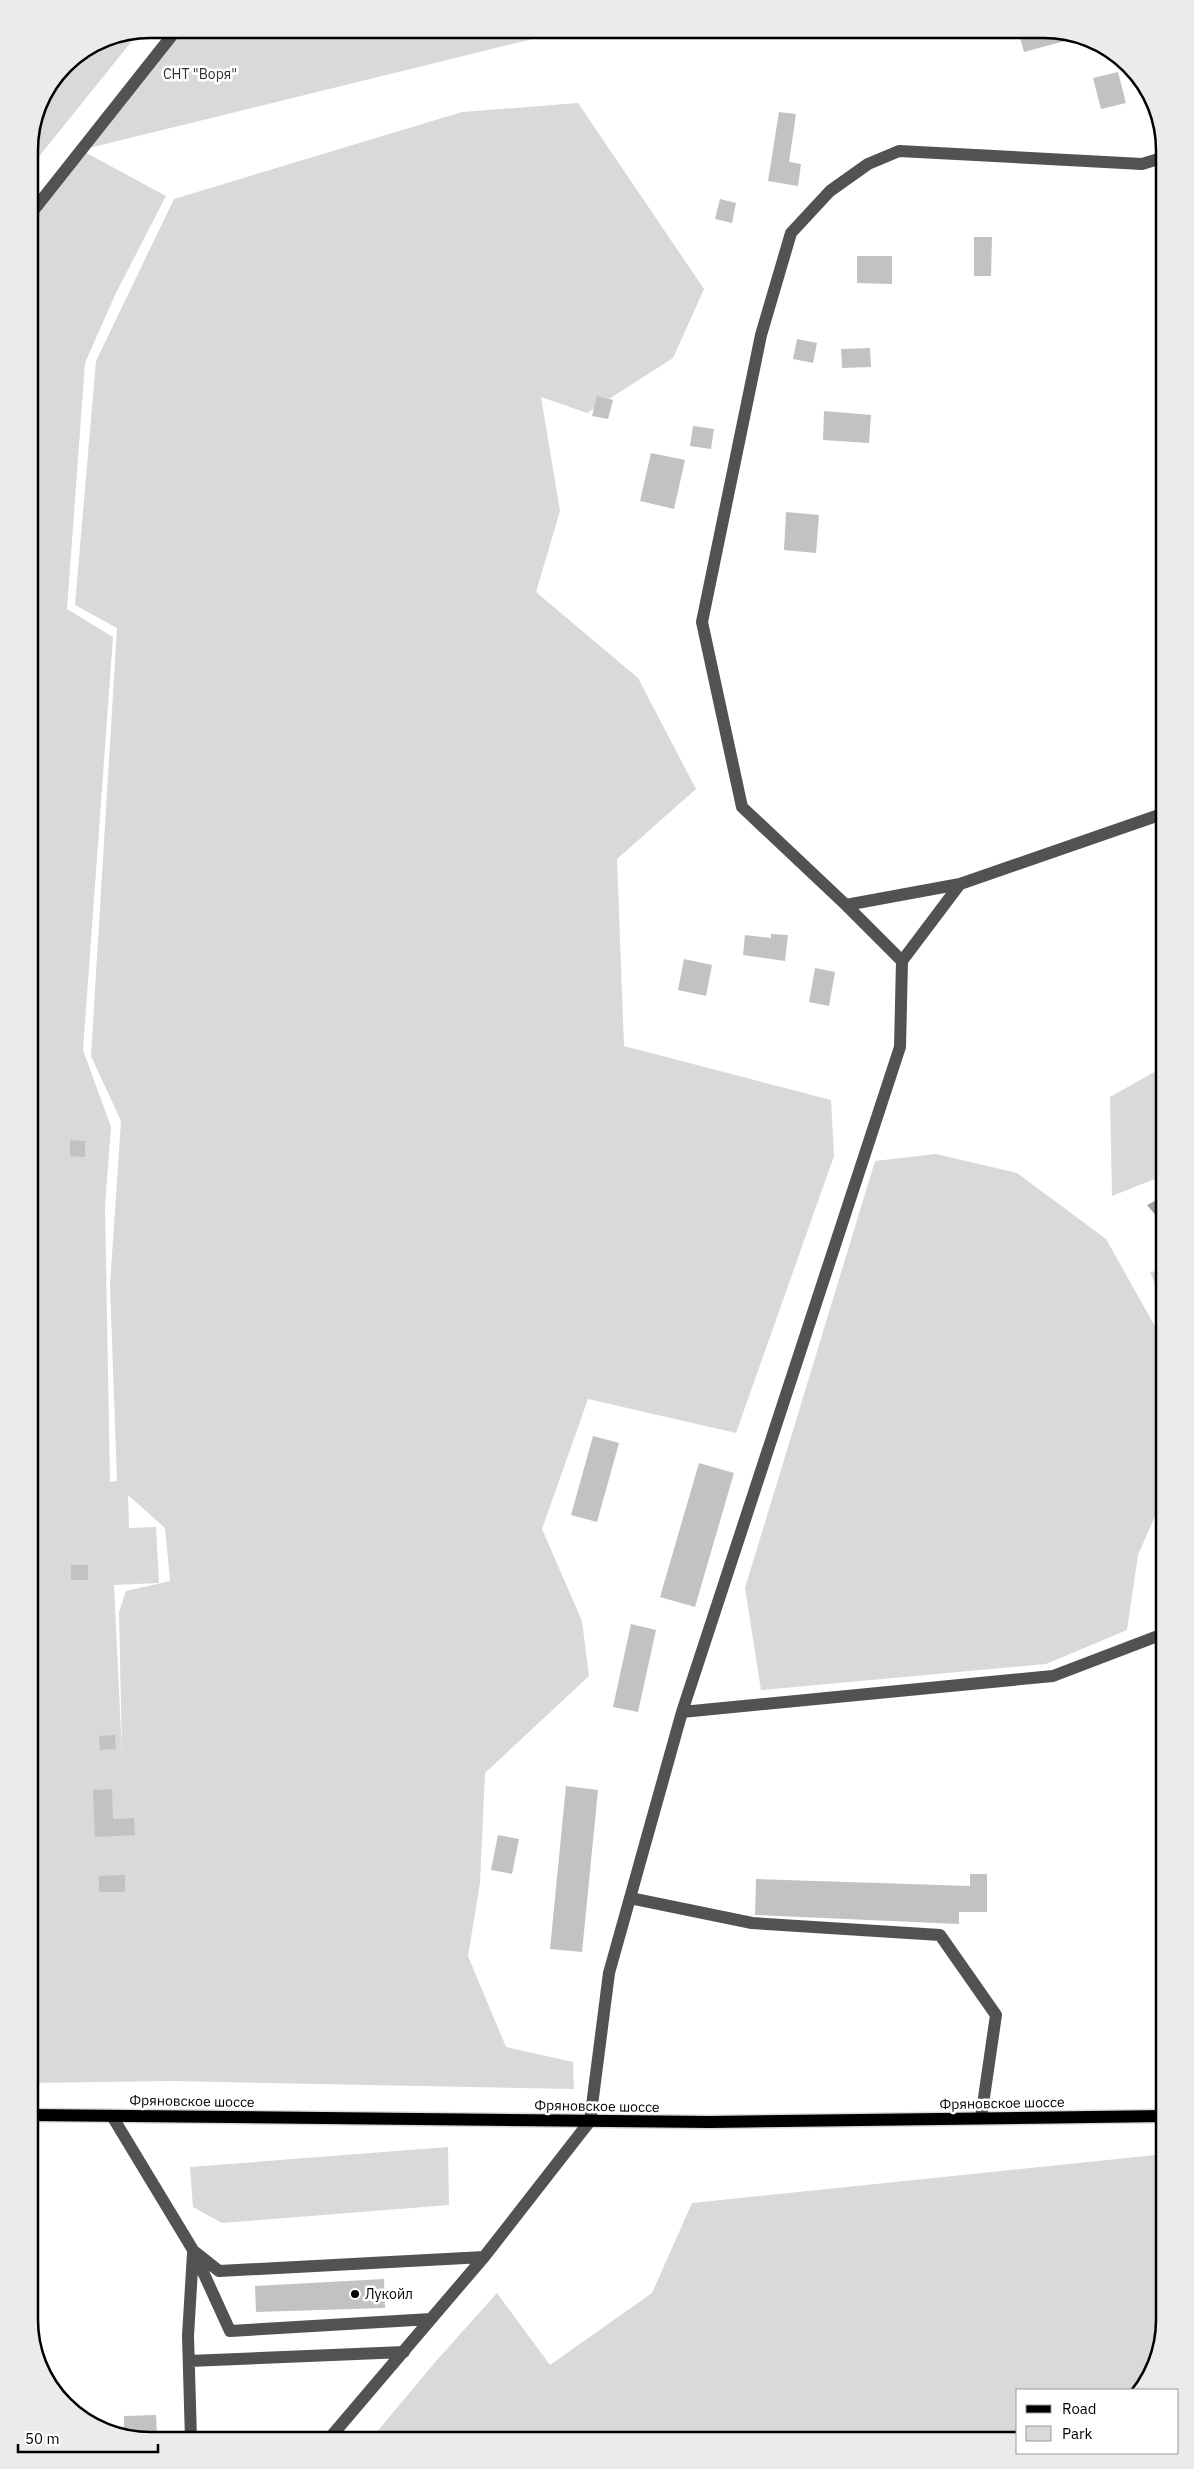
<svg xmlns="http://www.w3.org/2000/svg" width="1194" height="2469" viewBox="0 0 1194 2469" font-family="'IBM Plex Sans',sans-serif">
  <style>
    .green { fill: #d9d9d9; fill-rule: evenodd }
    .water { fill: #a0a0a0 }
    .building { fill: #c2c2c2 }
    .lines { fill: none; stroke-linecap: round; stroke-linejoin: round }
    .major-casing { stroke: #dbdbdb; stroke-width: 15 }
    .minor { stroke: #525252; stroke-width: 12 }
    .major { stroke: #000; stroke-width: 12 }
    .poi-dot { fill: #000; stroke: #fff; stroke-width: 2 }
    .labels { text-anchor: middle; stroke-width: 5; stroke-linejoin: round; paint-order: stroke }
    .park-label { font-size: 14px; fill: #303030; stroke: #fff }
    .street-label { font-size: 14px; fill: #000; stroke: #fff }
    .poi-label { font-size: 14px; fill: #000; stroke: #fff; text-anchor: start }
    .rim { fill: none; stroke: #000; stroke-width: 2.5 }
  </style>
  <rect width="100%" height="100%" fill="#fff"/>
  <path class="green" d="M177 29H573L81 150 166 196 115 295 85 363 67 609 113 637 83 1050 111 1127 105 1206 110 1482 117 1481 110 1285 121 1121 91 1056 117 628 75 605 96 361 174 199 462 112 578 103 704 289 673 358 587 413 541 397 560 511 536 592 638 678 696 789 617 859 624 1046 831 1100 834 1156 736 1433 588 1399 542 1529 582 1621 589 1676 485 1773 480 1883 468 1956 506 2047 573 2062 574 2089 172 2081 29 2083V216ZM128 1495 165 1528 170 1581 126 1591 119 1612 122 1754 114 1585 159 1583 156 1527 129 1528Z
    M140 31 29 169C29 110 48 65 102 39 113 33 129 33 140 31Z
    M1165 1066V1175L1112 1196 1110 1097Z
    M936 1154 1017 1173 1106 1239 1165 1344V1493L1138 1555 1127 1630 1046 1664 761 1690 745 1588 875 1161Z
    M1165 1270V1308L1150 1272Z
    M448 2147 449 2205 222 2223 193 2207 190 2167Z
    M1165 2154V2320L1145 2387 1141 2390H1018V2440H370L437 2360 497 2293 550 2365 652 2293 692 2203Z"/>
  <path class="water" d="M1165 1196V1226L1147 1205Z"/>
  <path class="building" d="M1035 29H1053L1076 38 1024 52 1019 34Z
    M1118 72 1126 103 1101 109 1093 78Z
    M779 112 796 114 789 162 801 164 798 186 768 181Z
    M720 199 736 203 732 223 715 219Z
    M974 237H992L991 276H974Z
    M857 256H892V284L857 283Z
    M797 339 817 343 813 363 793 359Z
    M870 348 871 367 842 368 841 349Z
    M597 396 613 400 608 419 592 416Z
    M824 411 871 415 869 443 823 440Z
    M693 426 714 429 711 449 690 446Z
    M651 453 685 460 674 509 640 501Z
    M786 512 819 515 816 553 784 550Z
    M771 934 788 935 785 961 743 955 745 935 771 938Z
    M684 959 712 965 706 996 678 990Z
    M815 968 835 972 829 1006 809 1002Z
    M70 1140 85 1141V1157L70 1156Z
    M593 1436 619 1443 597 1522 571 1515Z
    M699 1463 734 1473 695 1607 660 1597Z
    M71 1565H88V1580H71Z
    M631 1624 656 1630 638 1712 613 1707Z
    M115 1735 116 1749 100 1750 99 1736Z
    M566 1786 598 1790 582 1952 550 1949Z
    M112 1789 113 1819 134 1818 135 1835 95 1837 93 1790Z
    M498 1835 519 1839 512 1874 491 1870Z
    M970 1874H987V1912H959V1924L755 1915 756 1879 970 1886Z
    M125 1875V1892H99V1876Z
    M384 2279 385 2308 256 2312 255 2286Z
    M156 2415 157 2435 124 2434V2416Z"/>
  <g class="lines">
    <defs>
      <path id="major" d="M29 2115 710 2122 1165 2116"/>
    </defs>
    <use href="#major" class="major-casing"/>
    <path class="minor" d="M29 216 177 29
      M846 905 742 807 702 622 761 335 791 233 830 191 868 164 899 151 1142 164 1165 157
      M902 961 846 905 960 884
      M1165 1630 1163 1634 1053 1676 682 1712 900 1047 902 961 960 884 1165 813
      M630 1898 752 1923 940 1935 996 2015 981 2118
      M29 1996V1852
      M112 2116 193 2250 230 2331 431 2319 484 2257 590 2121 609 1973 682 1712
      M29 2165V2154
      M195 2252 219 2271 484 2257
      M189 2361 404 2352
      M191 2440 188 2336 193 2253
      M328 2440 431 2319"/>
    <use href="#major" class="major"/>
  </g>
  <circle class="poi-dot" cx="355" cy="2294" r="5"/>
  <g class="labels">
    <g class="park-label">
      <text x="200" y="79">СНТ "Воря"</text>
    </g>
    <g class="street-label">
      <text transform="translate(192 2101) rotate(1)" y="5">Фряновское шоссе</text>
      <text transform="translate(1002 2103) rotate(-1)" y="5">Фряновское шоссе</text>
      <text transform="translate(597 2106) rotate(1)" y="5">Фряновское шоссе</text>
    </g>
    <g class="poi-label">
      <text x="365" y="2299">Лукойл</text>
    </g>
  </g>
  <path d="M0 0H1194V2469H0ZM150 38H1044A112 112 0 0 1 1156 150V2320A112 112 0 0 1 1044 2432H150A112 112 0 0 1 38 2320V150A112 112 0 0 1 150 38Z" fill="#ebebeb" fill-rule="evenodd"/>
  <path class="rim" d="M150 38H1044A112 112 0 0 1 1156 150V2320A112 112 0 0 1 1044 2432H150A112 112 0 0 1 38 2320V150A112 112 0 0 1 150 38Z"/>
  <rect x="1016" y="2389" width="162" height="65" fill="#ffffff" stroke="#999999"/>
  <rect x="1026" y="2405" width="25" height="8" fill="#000000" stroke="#999999"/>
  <text x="1062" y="2414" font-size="15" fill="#000000">Road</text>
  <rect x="1026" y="2426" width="25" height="15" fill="#d9d9d9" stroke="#999999"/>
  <text x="1062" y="2439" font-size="15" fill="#000000">Park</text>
  <path d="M18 2444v8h140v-8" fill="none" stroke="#000000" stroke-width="2.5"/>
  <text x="25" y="2444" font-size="15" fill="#000000" stroke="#ffffff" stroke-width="4" paint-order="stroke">50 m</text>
</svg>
